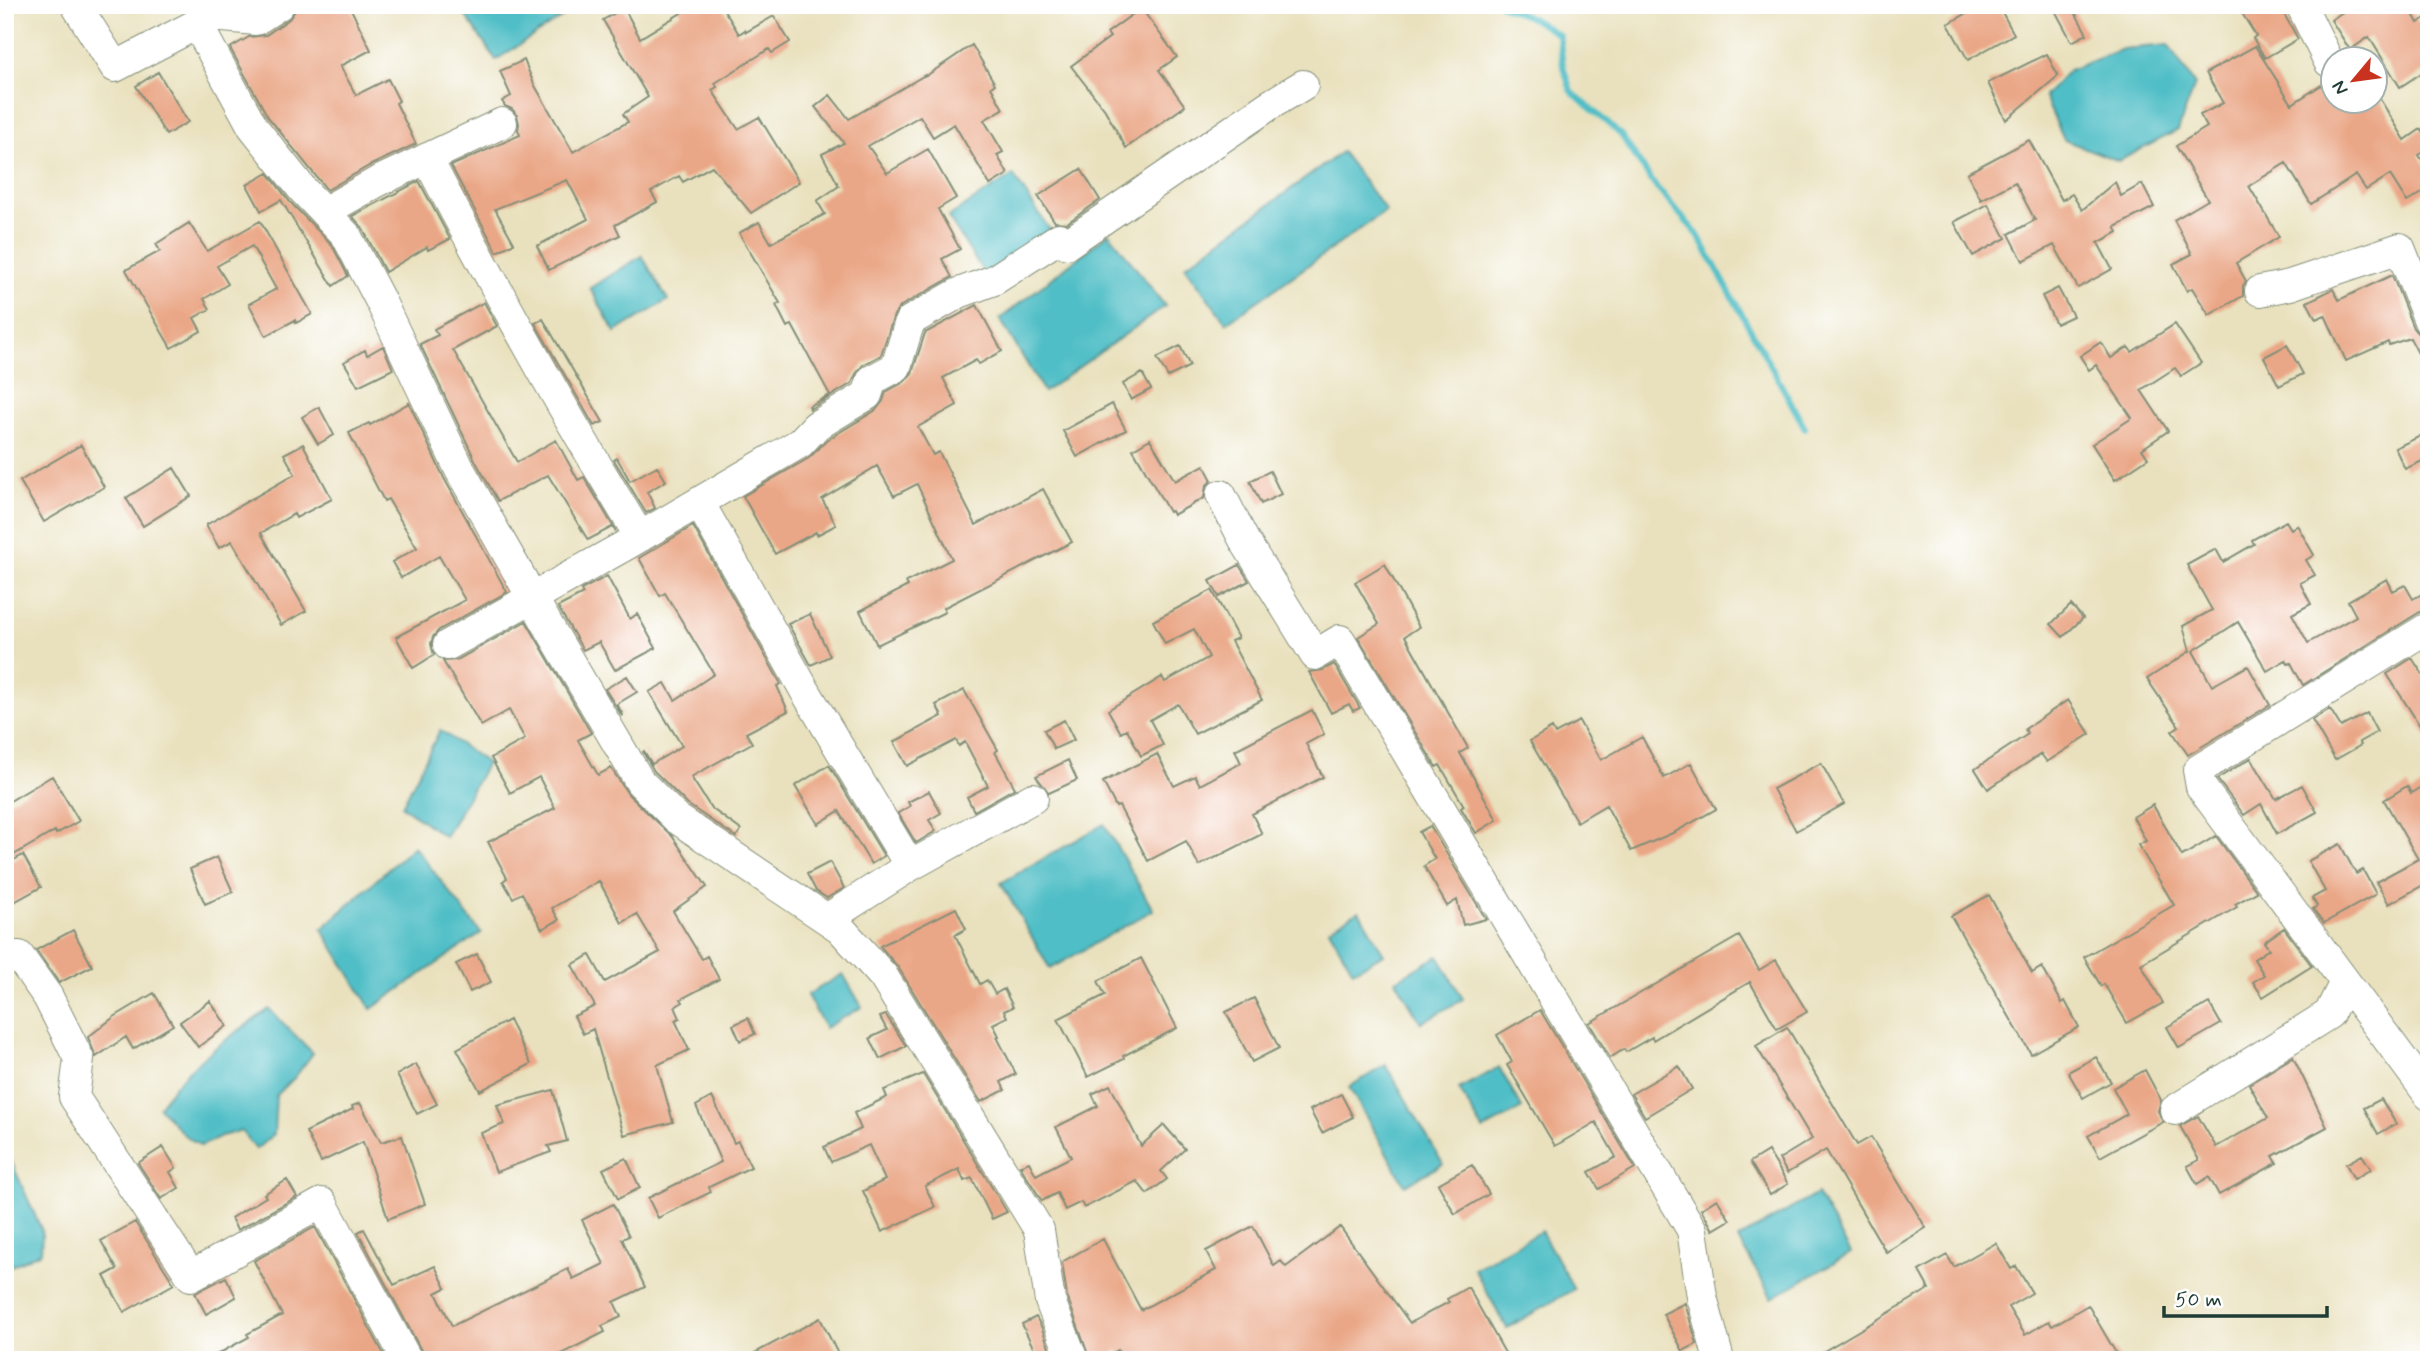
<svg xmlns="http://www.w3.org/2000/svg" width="2434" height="1365" viewBox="0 0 2434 1365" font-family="Mynerve,sans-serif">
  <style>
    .water { fill: #50bec6; stroke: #387e7d; stroke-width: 2 }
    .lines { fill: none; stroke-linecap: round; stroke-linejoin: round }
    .stream { stroke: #50bec6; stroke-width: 6 }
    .building { fill: #eaa787 }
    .minor-casing { stroke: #848f79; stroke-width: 32 }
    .minor { stroke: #fff; stroke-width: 30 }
  </style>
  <rect width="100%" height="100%" fill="#fff"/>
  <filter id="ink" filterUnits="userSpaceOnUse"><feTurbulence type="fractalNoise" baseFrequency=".0143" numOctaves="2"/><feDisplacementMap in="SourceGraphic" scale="14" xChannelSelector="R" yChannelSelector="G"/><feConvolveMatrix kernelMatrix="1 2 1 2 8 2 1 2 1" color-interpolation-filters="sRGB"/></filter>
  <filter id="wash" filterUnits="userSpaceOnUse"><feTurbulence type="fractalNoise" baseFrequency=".00686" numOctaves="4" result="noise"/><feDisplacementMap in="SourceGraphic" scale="28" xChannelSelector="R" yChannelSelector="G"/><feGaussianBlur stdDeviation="1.57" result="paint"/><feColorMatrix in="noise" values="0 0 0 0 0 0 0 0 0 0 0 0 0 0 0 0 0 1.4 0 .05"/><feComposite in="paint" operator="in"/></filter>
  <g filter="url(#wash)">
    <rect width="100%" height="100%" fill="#e9e1be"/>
    <path class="water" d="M458 5H581L496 60Z
      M2168 45 2195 85 2178 130 2119 161 2064 140 2044 96 2069 70 2123 49Z
      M1342 152 1386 211 1226 323 1185 266Z
      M1013 175 1054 236 987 278 948 217Z
      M1109 233 1165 306 1044 392 1000 319Z
      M642 256 668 300 615 332 590 288Z
      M440 730 487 763 445 837 402 806Z
      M1104 824 1153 910 1050 969 1001 883Z
      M414 846 481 933 371 1009 322 929Z
      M1359 911 1384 954 1353 971 1329 929Z
      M1438 956 1463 999 1421 1023 1396 980Z
      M843 974 862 1007 825 1028 807 995Z
      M269 1009 313 1053 295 1077 276 1096 274 1134 256 1149 241 1131 221 1136 201 1146 183 1134 159 1107C185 1065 229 1038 269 1009Z
      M1386 1065 1443 1164 1405 1185 1349 1087Z
      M1499 1067 1522 1108 1483 1130 1459 1089Z
      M7 1152 42 1231 41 1252 5 1269Z
      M1817 1194 1851 1253 1772 1298 1738 1239Z
      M1541 1231 1574 1289 1507 1328 1474 1269Z"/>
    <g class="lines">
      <path class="stream" d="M1501 5 1533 19 1559 35 1563 66 1571 91 1621 135 1655 186 1698 235 1805 428"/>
    </g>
    <g id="blocks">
      <path class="building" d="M299 5H349L371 50 340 66 356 95 388 79 399 101 396 103 416 144 369 166 327 190 268 117 230 48 249 37 266 35 289 19Z
        M677 5H721L739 34 745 30 746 32 774 16 790 42 772 53 769 49 715 83 717 87 712 90 738 129 759 117 799 182 751 213 712 166 683 182 679 176 651 192 657 202 615 225 620 235 549 270 537 246 588 219 567 180 495 209 514 243 497 252 451 166 520 135 518 130 519 124 517 115 512 109 505 106 502 101 511 96 500 71 524 60 534 84 573 152 628 122 623 114 648 97 603 20 624 8 640 38 681 13Z
        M1982 5H1998L2014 34 1968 60 1948 24Z
        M2052 5H2071L2087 34 2072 42Z
        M2237 5H2279L2298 39 2265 58 2253 38 2256 36Z
        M2353 5H2408L2418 23 2429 16V68L2400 87 2369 37 2350 50 2331 20Z
        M1141 8 1177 57 1159 70 1185 106 1126 148 1105 110 1071 66 1110 37 1107 33Z
        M972 45 995 84 991 87 1003 109 984 120 1003 152 997 155 1008 174 990 185 954 124 933 137 920 116 868 146 887 173 928 149 956 198 938 209 960 249 942 259 952 277 901 306 894 315 881 355 863 365 856 374 852 383 810 409 809 406 830 395 792 325 787 327 776 305 780 303 739 233 759 222 771 243 825 214 817 201 839 186 822 154 844 143 815 107 830 95 849 119 925 75 926 76Z
        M2255 46 2292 104 2326 82 2333 92V102H2356L2360 108 2369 102H2375V98L2378 96 2405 140 2421 129 2429 141V149L2419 155 2429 171V189L2407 202 2390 175 2366 190 2356 175 2311 204 2286 163 2249 186 2279 237 2236 263 2246 281 2243 286V296L2209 315 2192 288 2187 291 2173 264 2192 254 2174 220 2208 200 2176 146 2207 127 2200 115 2223 103 2206 73Z
        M2047 54 2058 76 2006 120 1988 83Z
        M158 72 188 122 166 135 136 86Z
        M2029 140 2062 200 2072 194 2082 210 2115 182 2121 196 2142 184 2154 207 2115 227 2118 232 2098 243 2112 269 2078 288 2054 245 2023 261 2009 234 2035 220 2015 182 1981 200 1967 173Z
        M1081 169 1100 200 1067 223 1055 222 1038 196Z
        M268 173 290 202 332 245 348 276 333 286 281 200 261 211 247 185Z
        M419 181 450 239 428 250 427 247 385 272 362 227 352 216Z
        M1988 204 2006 238 1973 256 1954 222Z
        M260 221 312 314 296 323 295 320 266 336 249 304 276 289 252 246 217 266 228 284 204 299 210 309 194 318 201 331 171 348 126 270 160 251 156 244 189 223 207 251Z
        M2392 275 2413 328 2419 335 2429 338V374L2410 338 2389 345 2388 342 2346 361 2325 315 2316 319 2307 302 2333 289 2339 300Z
        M2058 288 2073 316 2056 324 2042 296Z
        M484 302 497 326 453 350 517 462 556 440 578 480 584 477 616 531 612 527 588 540 548 475 498 501 476 462 420 344 438 335 434 329Z
        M977 305 1002 351 979 364 976 360 943 378 957 405 918 427 933 455 939 452 976 525 1043 489 1072 542 943 608 945 612 877 645 860 611 908 586 906 582 952 559 917 484 894 496 877 466 822 499 836 525 817 535 816 532 775 554 743 496 809 458 827 440 876 410 883 401 886 392 904 382 912 373 925 333Z
        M543 319 603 422 594 426 535 323Z
        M2175 324 2201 363 2181 376 2175 368 2141 390 2168 431 2142 449 2148 458 2115 480 2092 444 2132 418 2096 365 2089 370 2080 356 2101 342 2111 358 2128 347 2132 352Z
        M2287 345 2303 374 2279 386 2264 357Z
        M383 346 393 369 358 386 344 362 365 350 367 355Z
        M1180 346 1190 366 1168 377 1157 358Z
        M1142 373 1151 389 1131 400 1123 384Z
        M409 403 444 478 507 592 439 630 433 637 431 644 434 655 413 668 396 637 465 600 439 556 401 578 392 562 417 548 388 499 384 501 349 433 369 423 370 425Z
        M1112 404 1126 430 1077 457 1063 431Z
        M319 407 334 435 318 444 302 417Z
        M2429 432V458L2405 469 2395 448Z
        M1150 439 1175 481 1204 465 1212 480 1206 486 1204 498 1173 515 1171 511 1169 512 1133 449Z
        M303 444 332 499 296 518 294 514 261 533 306 611 281 625 232 541 219 548 206 525 295 474 284 454Z
        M81 445 104 487 44 522 20 481Z
        M617 458 630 481 657 466 666 481 647 492 655 508 646 513 614 460Z
        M174 468 191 496 143 526 126 498Z
        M1270 471 1281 494 1261 504 1250 481Z
        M2286 521 2291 529 2297 525 2314 555 2306 560 2315 575 2300 583 2311 604 2292 614 2308 643 2356 616 2348 601 2387 579 2393 591 2405 585 2413 599 2429 590V610L2420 612 2303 685 2291 663 2288 664 2286 660 2267 671 2238 622 2193 651 2212 686 2248 666 2270 705 2188 755 2172 731 2179 726 2147 679 2190 651 2183 626 2212 610 2187 565 2216 549 2223 562 2254 544 2252 540Z
        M693 526 781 684 777 686 788 711 746 733 752 743 691 777 711 808 741 830 736 837 687 804 654 771 643 752 644 751 652 764 682 746 649 692 665 683 675 700 714 674 665 593 660 596 639 558Z
        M1385 564 1419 627 1405 636 1468 748 1460 753 1497 820 1476 833 1461 808 1464 806 1440 765 1436 767 1358 637 1379 624 1355 582Z
        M1239 565 1249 581 1219 597 1210 581Z
        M607 576 630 619 637 614 656 648 615 670 599 642 583 650 558 607 583 594 581 590Z
        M1212 590 1238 638 1231 641 1262 700 1195 734 1178 704 1150 720 1163 745 1141 756 1127 729 1121 733 1108 710 1162 677 1165 682 1209 657 1194 629 1165 644 1153 621Z
        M2071 605 2083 618 2063 637 2051 624Z
        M810 614 830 656 811 665 788 624Z
        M526 621 591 733 578 740 598 775 611 768 628 794 672 836 707 887 673 911 702 959 707 956 719 979 681 999 683 1002 675 1007 680 1018 675 1020 689 1050 657 1065 673 1122 624 1135 593 1029 583 1034 574 1016 595 1006 572 965 590 955 605 982 660 952 637 914 622 923 599 881 552 908 559 920 542 929 522 893 513 898 503 881 507 878 488 842 555 808 539 777 510 793 491 758 525 739 509 710 481 726 443 661 457 660Z
        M2412 658 2429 684V740L2387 674Z
        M1334 664 1360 708 1353 711 1349 704 1331 713 1309 672 1323 670Z
        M627 676 637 692 617 704 623 715 622 716 605 689Z
        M964 690 998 750 995 752 1015 788 974 811 967 797 988 786 965 742 959 746 956 740 907 766 894 742 942 716 936 705Z
        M2068 700 2090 734 2047 762 2041 754 1988 789 1975 769 2028 734 2025 729Z
        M2330 709 2341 727 2367 713 2377 732 2359 742 2361 745 2335 760 2312 720Z
        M1312 710 1324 734 1306 744 1323 777 1252 814 1262 834 1199 866 1186 841 1148 861 1119 806 1116 807 1103 782 1157 754 1174 786 1195 776 1200 785 1241 763 1235 750Z
        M1064 720 1074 740 1054 749 1044 730Z
        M1579 721 1601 760 1642 737 1664 778 1691 763 1716 809 1675 832 1631 851 1606 805 1577 822 1530 741 1552 728 1555 734Z
        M2251 758 2276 799 2302 785 2317 812 2277 834 2261 804 2244 815 2217 779Z
        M1068 760 1077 780 1049 793 1036 776Z
        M1821 763 1844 804 1796 831 1773 789Z
        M829 765 884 856 871 864 839 811 818 824 795 786Z
        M52 776 79 821 56 834 55 831 5 860V804Z
        M2429 782V882L2389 904 2376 882 2418 859 2384 800 2407 786 2411 793Z
        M929 791 941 813 929 820 936 831 916 843 898 813 910 806 908 802Z
        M2153 805 2182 856 2216 836 2257 892 2235 904 2237 907 2141 964 2163 1003 2127 1023 2104 984 2101 986 2084 957 2174 905 2138 845 2146 841 2133 817Z
        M1430 826 1486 919 1463 925 1457 900 1447 906 1424 866 1435 859 1419 832Z
        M2340 844 2356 874 2363 870 2376 894 2324 923 2313 909 2317 906 2312 898 2325 891 2308 861Z
        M23 855 41 887 5 907V865Z
        M217 857 233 892 205 904 190 869Z
        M830 862 844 888 827 898 816 891 807 874Z
        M1989 895 2032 973 2042 967 2062 1003 2065 1001 2079 1027 2031 1054 1951 916Z
        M956 908 966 929 955 935 980 984 987 980 995 994 1004 989 1013 1007 1004 1011 1007 1017 993 1024 999 1036 997 1037 1016 1074 1001 1082 1005 1090 981 1102 898 967 880 946Z
        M2284 928 2312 966 2263 997 2253 982 2264 975 2254 959 2269 949 2264 942Z
        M73 930 92 966 59 983 36 950Z
        M1739 936 1759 970 1776 960 1807 1012 1777 1029 1750 982 1653 1040 1652 1037 1626 1052 1624 1049 1610 1058 1589 1023Z
        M477 954 491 982 470 992 456 964Z
        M1141 958 1177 1028 1123 1056 1124 1059 1088 1077 1058 1019 1105 995 1098 981Z
        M154 993 173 1025 133 1049 126 1037 96 1057 88 1037 114 1017Z
        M1254 998 1279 1048 1252 1062 1226 1012Z
        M210 1001 227 1026 198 1047 180 1022Z
        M2209 1003 2221 1024 2179 1048 2167 1027Z
        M1540 1010 1635 1168 1599 1189 1589 1172 1616 1157 1596 1122 1555 1146 1507 1065 1512 1062 1497 1035Z
        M886 1015 906 1046 880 1059 870 1038 887 1030 880 1017Z
        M748 1018 755 1034 740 1041 733 1025Z
        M509 1020 531 1064 480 1091 457 1049Z
        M1787 1027 1857 1145 1871 1137 1926 1228 1886 1252 1826 1150 1787 1173 1779 1159 1812 1139 1756 1046Z
        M2096 1057 2111 1082 2083 1098 2068 1072Z
        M2293 1057 2327 1127 2273 1156 2277 1163 2219 1195 2209 1177 2197 1184 2187 1166 2199 1160 2180 1126 2198 1116 2216 1147 2268 1118 2249 1084Z
        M416 1064 437 1104 417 1114 397 1075Z
        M1679 1066 1692 1089 1645 1117 1631 1094Z
        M2145 1070 2161 1100 2158 1111 2163 1122 2100 1157 2088 1136 2127 1114 2113 1088Z
        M923 1074 1007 1212 992 1219 972 1178 964 1181 959 1169 925 1186 935 1207 882 1232 863 1191 885 1180 869 1145 831 1162 824 1147 861 1129 854 1113 887 1097 884 1090Z
        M1110 1085 1141 1146 1164 1125 1185 1149 1161 1171 1167 1179 1147 1194 1137 1181 1084 1208 1081 1202 1065 1210 1057 1193 1042 1201 1020 1166 1029 1162 1036 1175 1071 1157 1056 1127 1098 1106 1092 1094Z
        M553 1090 567 1141 548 1146 551 1152 496 1172 481 1133 504 1124 497 1105Z
        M1341 1094 1353 1117 1322 1133 1310 1110Z
        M712 1097 734 1143 738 1141 751 1167 709 1187 711 1192 658 1218 648 1198 721 1162 696 1106Z
        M2381 1099 2396 1124 2378 1134 2364 1108Z
        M360 1103 381 1142 402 1136 425 1204 388 1219 363 1142 321 1162 306 1132 353 1109 352 1106Z
        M163 1147 176 1168 170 1172 179 1188 161 1199 138 1163Z
        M1768 1151 1788 1184 1770 1195 1750 1162Z
        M2362 1155 2371 1169 2354 1179 2346 1164Z
        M626 1158 640 1188 618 1199 603 1169Z
        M1472 1165 1489 1194 1455 1214 1438 1184Z
        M287 1180 297 1197 237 1230 231 1218 266 1197 264 1194Z
        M1717 1199 1730 1220 1713 1230 1701 1209Z
        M613 1204 629 1236 622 1239 645 1287 614 1302 621 1317 602 1326 605 1332 561 1354 564 1360H424L422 1352 358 1232 364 1229 394 1285 435 1266 446 1288 436 1293 452 1326 568 1269 573 1279 604 1264 582 1220Z
        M135 1222 174 1284 124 1312 104 1276 117 1269 101 1241Z
        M1253 1226 1274 1266 1281 1261 1286 1267 1340 1227 1410 1323 1449 1302 1447 1299 1468 1287 1509 1360H1123L1118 1350 1100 1360H1090L1067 1296 1062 1262 1103 1239 1141 1310 1216 1270 1206 1251Z
        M315 1227 387 1360H207L249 1337 247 1334 282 1315 254 1261Z
        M1996 1243 2011 1269 2016 1266 2032 1293 2008 1307 2025 1335 2049 1321 2052 1326 2088 1305 2120 1360H1809L1929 1289 1919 1271 1947 1255 1954 1267Z
        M226 1277 236 1297 206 1314 195 1293Z
        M1685 1303 1697 1344 1683 1351 1663 1314Z
        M1036 1317 1041 1326 1054 1360H1039L1022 1324Z
        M820 1318 838 1354 827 1360H742Z"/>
    </g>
  </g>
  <g filter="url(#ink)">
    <use href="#blocks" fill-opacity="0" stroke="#848f79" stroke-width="2"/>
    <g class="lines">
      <defs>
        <path id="minor" d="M76 5 115 67 212 16 256 20 279 5
          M2301 5 2329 62
          M197 24 253 127 303 190 346 235 381 302 460 470 549 627 640 782 676 818 840 928 883 976 1039 1230 1050 1301 1073 1360
          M427 158C494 287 564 413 640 537
          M324 212 377 182 502 123
          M2260 291 2290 285 2400 248 2429 321
          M1221 495 1244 540 1315 655 1340 640 1692 1230 1702 1297 1719 1360
          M699 502 804 689 910 866
          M2429 627 2198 770 2201 787 2429 1095
          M448 645 626 545 800 443 816 426 867 395 872 380 896 367 910 321 959 293 994 280 1059 238 1067 244 1268 106 1303 85
          M827 919 910 866 1033 798
          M5 957 19 956 48 997 79 1059 74 1097 191 1276 322 1203 407 1360
          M2175 1110 2329 1014 2345 982"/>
      </defs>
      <use href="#minor" class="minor-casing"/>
      <use href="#minor" class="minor"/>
    </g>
  </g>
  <rect width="2434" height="1365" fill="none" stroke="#fff" stroke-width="28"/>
  <g transform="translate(2354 80) rotate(241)"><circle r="33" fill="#ffffff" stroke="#a5b1ae" stroke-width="2"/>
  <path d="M0-5L12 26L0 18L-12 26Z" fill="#c8321e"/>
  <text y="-10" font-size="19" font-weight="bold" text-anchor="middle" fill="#1f3d34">N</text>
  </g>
  <path d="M2164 1306v10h163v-10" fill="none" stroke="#1f3d34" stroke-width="3.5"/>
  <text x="2175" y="1306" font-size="21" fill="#1f3d34" stroke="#ffffff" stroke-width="5" paint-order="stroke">50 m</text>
</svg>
